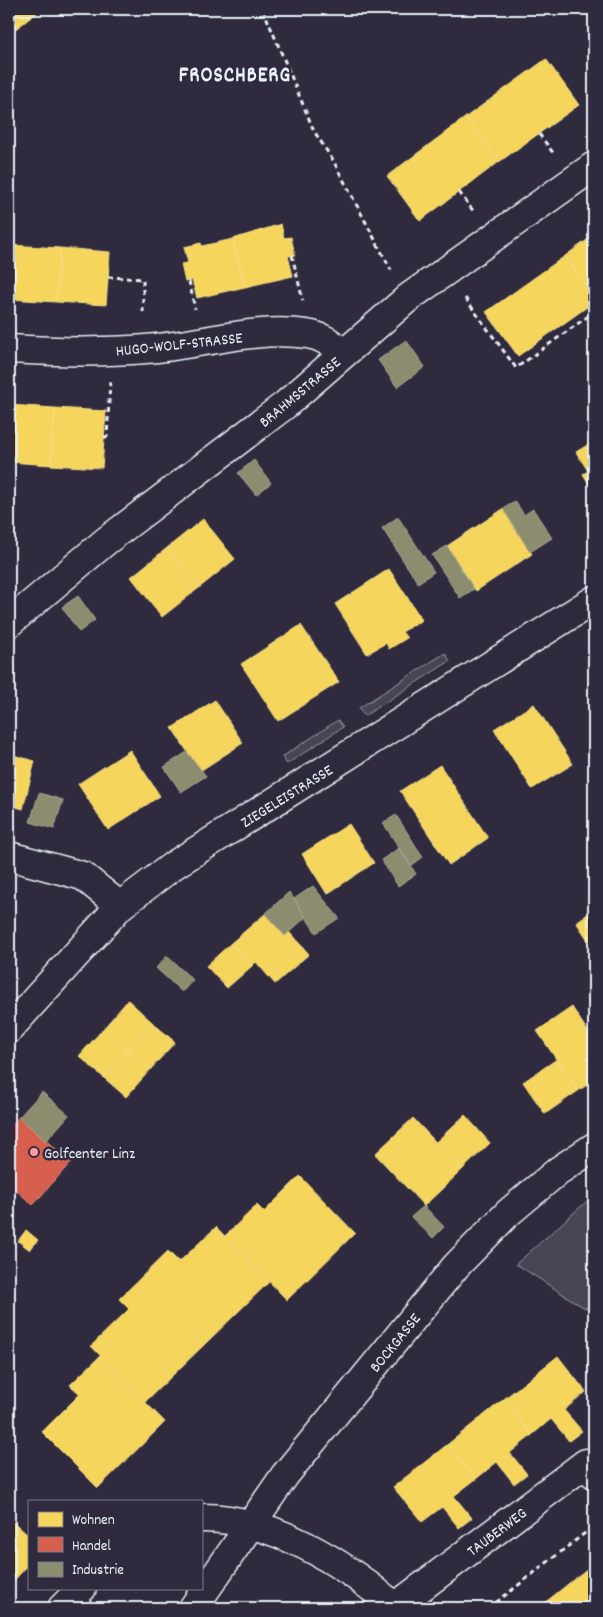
<svg xmlns="http://www.w3.org/2000/svg" width="603" height="1617" viewBox="0 0 603 1617" font-family="Dekko,sans-serif">
  <style>
    .green { fill: #464455; stroke: #979aa6 }
    .homes { fill: #f6d55c; stroke: #f2dd8b }
    .shops { fill: #d6604d; stroke: #db8c80 }
    .industry { fill: #8c8c6e; stroke: #a8aa97 }
    .lines { fill: none; stroke-linecap: round; stroke-linejoin: round }
    .street-casing { stroke: #e8f1f8; stroke-width: 31 }
    .secondary-casing { stroke: #e8f1f8; stroke-width: 31 }
    .path { stroke: #e8f1f8; stroke-width: 3; stroke-dasharray: 5 4; stroke-linecap: butt }
    .street { stroke: #2f2a3d; stroke-width: 28 }
    .secondary { stroke: #2f2a3d; stroke-width: 28 }
    .poi-dot { fill: #ff9aa2; stroke: #2f2a3d; stroke-width: 2 }
    .labels { text-anchor: middle; stroke-width: 5; stroke-linejoin: round; paint-order: stroke }
    .street-label { font-size: 16px; fill: #e8f1f8; stroke: #2f2a3d }
    .poi-label { font-size: 16px; fill: #e8f1f8; stroke: #2f2a3d; text-anchor: start }
    .district-label { font-size: 21px; font-weight: bold; letter-spacing: 1px; fill: #e8f1f8; stroke: #2f2a3d }
  </style>
  <rect width="100%" height="100%" fill="#2f2a3d"/>
  <filter id="ink" filterUnits="userSpaceOnUse"><feTurbulence type="fractalNoise" baseFrequency=".02" numOctaves="2"/><feDisplacementMap in="SourceGraphic" scale="10" xChannelSelector="R" yChannelSelector="G"/><feConvolveMatrix kernelMatrix="1 2 1 2 8 2 1 2 1" color-interpolation-filters="sRGB"/></filter>
  <g filter="url(#ink)">
    <path class="green" d="M445 653 450 661 364 716 359 708Z
      M338 720 343 727 287 764 282 757Z
      M594 1195V1310L583 1307 516 1264Z"/>
    <path class="homes" d="M9 9H42L9 34Z
      M546 59 579 105 499 162 466 117Z
      M466 117 499 162 420 221 387 176Z
      M281 224 284 238 291 237 295 255 288 256 293 276 245 287 233 239Z
      M594 235V298L565 256Z
      M233 239 245 287 197 298 192 280 185 282 181 264 188 263 184 247 201 243 202 246Z
      M10 245 60 248 56 302 9 299Z
      M60 248 110 252 106 305 56 302Z
      M565 256 594 298V302L518 356 486 312Z
      M9 405 55 408 51 465 9 462Z
      M55 408 106 411 102 468 51 465Z
      M594 441V492L583 474 588 471 576 452Z
      M503 509 532 554 476 591 447 546Z
      M203 519 235 559 199 588 167 548Z
      M167 548 199 588 162 617 131 577Z
      M389 569 422 620 402 632 407 638 389 649 386 643 367 654 335 604Z
      M301 625 339 682 278 721 241 664Z
      M215 700 243 743 200 771 172 728Z
      M534 704 573 764 532 789 494 729Z
      M130 750 160 796 108 830 78 784Z
      M9 754 35 761 23 809 9 805Z
      M440 765 488 838 449 865 400 791Z
      M349 824 374 863 327 894 302 854Z
      M594 910V949L576 922Z
      M265 914 285 936 289 932 309 954 275 984 256 962 252 966 231 943Z
      M231 943 252 966 227 988 206 966Z
      M128 1000 153 1023 128 1051 103 1029Z
      M572 1007 592 1038 589 1040 594 1048V1080L578 1091 537 1031Z
      M153 1023 175 1042 150 1070 128 1051Z
      M103 1029 128 1051 104 1078 79 1056Z
      M128 1051 150 1070 126 1097 104 1078Z
      M557 1059 578 1091 545 1114 523 1082Z
      M465 1115 490 1143 462 1170 436 1142Z
      M413 1118 462 1170 424 1206 375 1154Z
      M300 1176 355 1233 287 1300 225 1236 257 1205 264 1212Z
      M216 1227 269 1282 145 1402 91 1346 129 1309 119 1299 168 1251 179 1262Z
      M26 1230 38 1240 30 1250 18 1241Z
      M100 1356 165 1422 98 1488 42 1432 80 1394 70 1385Z
      M558 1356 586 1392 564 1410 582 1431 569 1441 551 1419 532 1435 504 1399Z
      M504 1399 532 1435 510 1453 527 1474 514 1484 497 1462 476 1479 448 1444Z
      M448 1444 476 1479 454 1496 472 1518 459 1528 442 1507 422 1522 393 1487Z
      M9 1518 29 1536V1564L9 1586Z
      M594 1563V1608H560L552 1597Z
      M552 1597 560 1608H538Z"/>
    <path class="shops" d="M19 1117 71 1162 33 1205 9 1184V1129Z"/>
    <path class="industry" d="M406 340 425 367 397 387 378 360Z
      M254 460 271 483 256 495 238 473Z
      M515 501 524 515 533 509 552 538 530 552 503 509Z
      M398 517 434 572 418 583 382 528Z
      M447 546 474 589 460 598 432 555Z
      M78 596 95 620 79 632 62 607Z
      M187 752 206 776 181 792 164 767Z
      M39 793 63 800 54 829 30 822Z
      M396 815 423 857 411 866 383 823Z
      M399 848 416 874 398 886 381 860Z
      M313 886 339 918 316 933 294 899Z
      M289 892 306 917 285 936 265 914Z
      M167 956 193 980 182 992 156 968Z
      M42 1092 69 1115 46 1141 19 1117Z
      M424 1206 444 1227 433 1238 411 1217Z"/>
    <g class="lines">
      <defs>
        <path id="street" d="M9 349C58 352 107 353 157 348 206 343 257 327 307 334 322 336 332 343 343 354
          M9 623 106 541 285 405 408 298 594 166
          M9 856 83 876 120 906
          M201 1518C271 1517 345 1563 396 1608
          M395 1607 586 1463 594 1474
          M62 1608 82 1588
          M193 1608 285 1475 456 1266 508 1213 558 1171 594 1147"/>
        <path id="secondary" d="M9 1029 120 906 174 865 594 600"/>
      </defs>
      <use href="#street" class="street-casing"/>
      <use href="#secondary" class="secondary-casing"/>
      <path class="path" d="M263 9 314 131 334 162 391 270
        M539 134 554 154
        M459 192 474 212
        M292 255 303 301
        M108 277 143 279V316
        M189 281 195 309
        M465 298 516 368 594 312
        M104 437H107L110 382
        M489 1608 594 1526"/>
      <use href="#street" class="street"/>
      <use href="#secondary" class="secondary"/>
    </g>
  </g>
  <circle class="poi-dot" cx="34" cy="1152" r="5"/>
  <g class="labels">
    <g class="street-label">
      <text transform="translate(179 343) rotate(-6)" y="6">HUGO-WOLF-STRASSE</text>
      <text transform="translate(299 391) rotate(-40)" y="6">BRAHMSSTRASSE</text>
      <text transform="translate(286 795) rotate(-32)" y="6">ZIEGELEISTRASSE</text>
      <text transform="translate(394 1342) rotate(-51)" y="6">BOCKGASSE</text>
      <text transform="translate(496 1531) rotate(-37)" y="6">TAUBERWEG</text>
    </g>
    <g class="poi-label">
      <text x="44" y="1158">Golfcenter Linz</text>
    </g>
    <g class="district-label">
      <text x="235" y="81">FROSCHBERG</text>
    </g>
  </g>
  <rect width="603" height="1617" fill="none" stroke="#2f2a3d" stroke-width="30"/>
  <rect x="15" y="15" width="573" height="1587" fill="none" stroke="#e8f1f8" stroke-width="2" filter="url(#ink)"/>
  <rect x="28" y="1500" width="175" height="90" fill="#2f2a3d" stroke="#797a88"/>
  <rect x="38" y="1512" width="25" height="15" fill="#f6d55c" stroke="#797a88"/>
  <text x="72" y="1524" font-size="15" fill="#e8f1f8">Wohnen</text>
  <rect x="38" y="1537" width="25" height="15" fill="#d6604d" stroke="#797a88"/>
  <text x="72" y="1550" font-size="15" fill="#e8f1f8">Handel</text>
  <rect x="38" y="1562" width="25" height="15" fill="#8c8c6e" stroke="#797a88"/>
  <text x="72" y="1574" font-size="15" fill="#e8f1f8">Industrie</text>
</svg>
